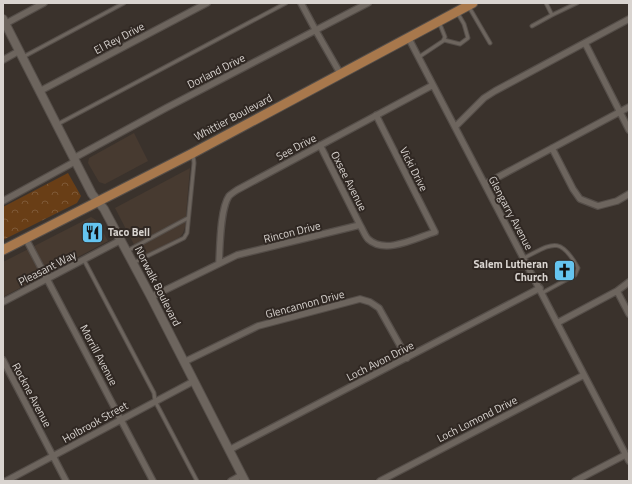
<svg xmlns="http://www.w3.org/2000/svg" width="632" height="484" viewBox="0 0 632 484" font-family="'Titillium Web',sans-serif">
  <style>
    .built { fill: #473a30 }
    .park { fill: url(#park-crowns) }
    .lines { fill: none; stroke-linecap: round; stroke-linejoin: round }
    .service-casing { stroke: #554e49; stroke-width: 5 }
    .minor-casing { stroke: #554e49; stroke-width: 8 }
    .secondary-casing { stroke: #554e49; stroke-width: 10 }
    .primary-casing { stroke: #554e49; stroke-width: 11 }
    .service { stroke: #6d655e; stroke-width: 3 }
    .minor { stroke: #6d655e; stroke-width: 5.5 }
    .secondary { stroke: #6d655e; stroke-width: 8 }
    .primary { stroke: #a8784c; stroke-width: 9 }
    .labels { text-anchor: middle; stroke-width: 4; stroke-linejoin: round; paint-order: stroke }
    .street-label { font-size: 11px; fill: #d9d4d0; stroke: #302823 }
    .poi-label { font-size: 11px; font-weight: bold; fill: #d9d4d0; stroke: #302823; text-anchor: start }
  </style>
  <defs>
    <pattern id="park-crowns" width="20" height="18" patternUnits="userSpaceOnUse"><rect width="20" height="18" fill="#693e16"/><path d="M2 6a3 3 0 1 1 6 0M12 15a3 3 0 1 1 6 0" fill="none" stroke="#7e5937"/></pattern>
  </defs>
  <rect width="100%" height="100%" fill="#3a322c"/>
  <path class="built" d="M134 133 148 161 105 184 99 182 88 163 89 158Z
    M190 168 185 227 183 233 180 237 141 258 115 208Z
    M91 217 96 220 108 241 3 297V262Z"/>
  <path class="park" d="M68 173 81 196 77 203 3 240V207Z"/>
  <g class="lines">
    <defs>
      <path id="service" d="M546 3 552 15 577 3
        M469 7 490 43
        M532 26 552 15
        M444 40 460 44 468 38 464 24 457 12
        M23 57 124 3
        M419 57 443 41 445 37 439 22
        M58 124 286 3
        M127 251 188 218
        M524 258C552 244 560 235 578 268L575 275 542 293
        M84 260 154 393 155 401 197 481
        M133 263 184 238 187 233 194 163 193 154"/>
      <path id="minor" d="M301 3 316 31 340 73
        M5 24 44 3
        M408 37 629 461
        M585 43 629 130
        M3 60 19 51
        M40 91 207 3
        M455 127 484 98 495 91 629 19
        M320 145 360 225
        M552 148 573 189 580 199 598 206 617 201 629 194
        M74 158 166 108 368 3
        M485 184 629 107
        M3 201 76 161
        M26 239 153 481
        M219 263C220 247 220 209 229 196 231 194 234 192 237 190L433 85
        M617 291 629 314
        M151 297 237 255 360 225C363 230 365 236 368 239 385 255 416 238 435 232L376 115
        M3 302 121 240
        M557 323 617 291 629 282
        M3 360 66 481
        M184 362 258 326 360 299 370 302 379 308 407 358
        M229 450 540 288
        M6 481 194 381
        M231 481 242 475
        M380 481 584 375
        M575 481 625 455"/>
      <path id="secondary" d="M3 19 92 194 104 209 151 297 245 481"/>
      <path id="primary" d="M3 250 193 153 473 3"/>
    </defs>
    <use href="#service" class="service-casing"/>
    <use href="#minor" class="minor-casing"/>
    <use href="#secondary" class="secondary-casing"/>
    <use href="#primary" class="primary-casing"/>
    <use href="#service" class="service"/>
    <use href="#minor" class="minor"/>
    <use href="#secondary" class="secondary"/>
    <use href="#primary" class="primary"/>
  </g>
  <defs>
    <symbol id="restaurant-square" viewBox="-11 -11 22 22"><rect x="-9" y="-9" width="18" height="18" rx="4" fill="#65c4ef" stroke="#302823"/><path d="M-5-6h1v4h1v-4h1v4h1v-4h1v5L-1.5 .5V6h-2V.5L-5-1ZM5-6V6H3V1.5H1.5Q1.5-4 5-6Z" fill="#111"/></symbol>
    <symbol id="church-square" viewBox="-11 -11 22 22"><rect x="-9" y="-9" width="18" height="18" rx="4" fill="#65c4ef" stroke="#302823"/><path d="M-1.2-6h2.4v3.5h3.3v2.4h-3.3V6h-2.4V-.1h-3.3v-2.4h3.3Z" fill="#111"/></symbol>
  </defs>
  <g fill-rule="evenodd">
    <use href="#restaurant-square" x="80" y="220" width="25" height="25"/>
    <use href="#church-square" x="552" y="258" width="25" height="25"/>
  </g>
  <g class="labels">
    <g class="street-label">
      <text transform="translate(119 38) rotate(-28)" y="4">El Rey Drive</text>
      <text transform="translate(216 71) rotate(-27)" y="4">Dorland Drive</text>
      <text transform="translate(233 117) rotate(-28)" y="4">Whittier Boulevard</text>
      <text transform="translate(296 147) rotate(-28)" y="4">See Drive</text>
      <text transform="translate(414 169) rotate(63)" y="4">Vicki Drive</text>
      <text transform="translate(349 181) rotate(63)" y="4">Oxsee Avenue</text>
      <text transform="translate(511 213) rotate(62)" y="4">Glengarry Avenue</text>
      <text transform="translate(292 232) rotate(-14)" y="4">Rincon Drive</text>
      <text transform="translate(47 268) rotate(-27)" y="4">Pleasant Way</text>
      <text transform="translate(158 286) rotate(63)" y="4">Norwalk Boulevard</text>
      <text transform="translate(305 304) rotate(-15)" y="4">Glencannon Drive</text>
      <text transform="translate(99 355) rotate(62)" y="4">Morrill Avenue</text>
      <text transform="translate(380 361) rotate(-27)" y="4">Loch Avon Drive</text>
      <text transform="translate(32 395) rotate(62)" y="4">Rockne Avenue</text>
      <text transform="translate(477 419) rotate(-27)" y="4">Loch Lomond Drive</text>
      <text transform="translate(95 422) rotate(-29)" y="4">Holbrook Street</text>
    </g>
    <g class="poi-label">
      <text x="108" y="236">Taco Bell</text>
      <text x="548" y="268" text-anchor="end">Salem Lutheran<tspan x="548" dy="13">Church</tspan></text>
    </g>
  </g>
  <rect width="632" height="484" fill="none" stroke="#d9d4d0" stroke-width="8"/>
</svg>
